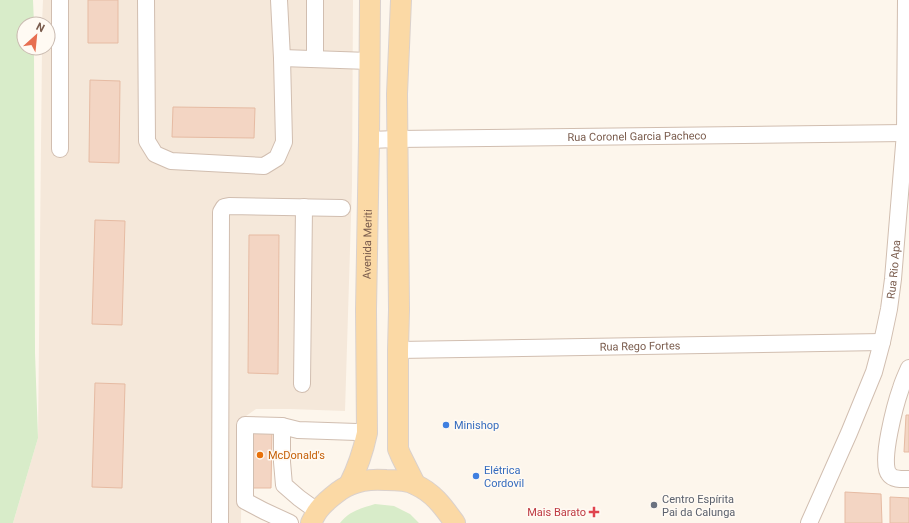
<svg xmlns="http://www.w3.org/2000/svg" width="909" height="523" viewBox="0 0 909 523" font-family="Roboto,sans-serif">
  <style>
    .residential { fill: #f5e8da }
    .green { fill: #d8ecc9 }
    .building { fill: #f3d5c3; stroke: #e6bba3 }
    .lines { fill: none; stroke-linecap: round; stroke-linejoin: round }
    .minor-casing { stroke: #d1beb0; stroke-width: 18 }
    .major-casing { stroke: #dad1cd; stroke-width: 22 }
    .minor { stroke: #fff; stroke-width: 16 }
    .major { stroke: #fbd9a5; stroke-width: 20 }
    .shop-dot { fill: #3f7fe0; stroke: #fffaf3; stroke-width: 1.5 }
    .food-dot { fill: #e8710a; stroke: #fffaf3; stroke-width: 1.5 }
    .worship-dot { fill: #6b7280; stroke: #fffaf3; stroke-width: 1.5 }
    .health-dot { fill: #e0444e; stroke: #fffaf3; stroke-width: 1.5 }
    .labels { text-anchor: middle; stroke-width: 3; stroke-linejoin: round; paint-order: stroke }
    .street-label { font-size: 11px; fill: #7a5c4d; stroke: #fffaf3 }
    .shop-label { font-size: 11px; fill: #366cbe; stroke: #fffaf3; text-anchor: start }
    .food-label { font-size: 11px; fill: #c56008; stroke: #fffaf3; text-anchor: start }
    .worship-label { font-size: 11px; fill: #5b616d; stroke: #fffaf3; text-anchor: start }
    .health-label { font-size: 11px; fill: #be3a42; stroke: #fffaf3; text-anchor: end }
  </style>
  <rect width="100%" height="100%" fill="#fdf6ec"/>
  <path class="residential" d="M43 0H353L352 185 345 411 290 409H256L246 416 242 426 241 523H13L38 438 42 48H48V24H42Z"/>
  <path class="green" d="M0 0H33L34 24H24V48H34L35 353 38 438 13 523H0Z
    M375 504 394 506 410 514 419 523H340C349 511 362 508 375 504Z"/>
  <path class="building" d="M88 0H118V43H88Z
    M90 80 120 81 119 163 89 162Z
    M173 107 255 108 254 138 172 137Z
    M95 220 125 221 122 325 92 324Z
    M249 235H279L278 374 248 373Z
    M95 383 125 384 122 488 92 487Z
    M906 415H909V452H904Z
    M248 432H272L271 488H248Z
    M845 492 881 494 882 523H845Z
    M890 497 909 498V523H890Z"/>
  <g class="lines">
    <defs>
      <g id="minor">
        <path d="M60 0V149"/>
        <path d="M146 0 147 141 155 154 171 161 264 166 277 158 284 142 282 58 279 0"/>
        <path d="M315 0V59"/>
        <path d="M282 58 369 61"/>
        <path id="s1" d="M369 140 397 139 905 133"/>
        <path id="s2" d="M398 350 882 342"/>
        <path d="M909 368C906 375 903 381 901 388 896 402 879 464 889 474 893 480 903 479 909 479"/>
        <path d="M302 384 304 207"/>
        <path d="M282 426 245 425V501L264 511 290 523"/>
        <path d="M317 511 299 498 284 485 282 462V426L298 430 357 432 367 433"/>
        <path d="M220 523 221 212 224 207 229 206 342 208"/>
        <path id="s3" d="M809 523 849 433 874 372 882 342 889 309 893 279 905 133 906 0"/>
      </g>
      <g id="major">
        <path d="M401 0 397 94 399 310 398 350V449L401 456 415 484"/>
        <path id="s4" d="M349 485C358 467 363 452 367 433L366 310 369 140 370 0"/>
        <path d="M311 523C313 519 315 515 317 512 322 504 341 488 350 485 361 480 374 479 386 480 395 480 408 480 416 485 434 493 444 508 455 523"/>
      </g>
    </defs>
    <use href="#minor" class="minor-casing"/>
    <use href="#major" class="major-casing"/>
    <use href="#minor" class="minor"/>
    <use href="#major" class="major"/>
  </g>
  <g class="shop-dot">
    <circle cx="446" cy="425" r="4"/>
    <circle cx="476" cy="476" r="4"/>
  </g>
  <circle class="food-dot" cx="260" cy="455" r="4"/>
  <circle class="worship-dot" cx="654" cy="505" r="4"/>
  <path class="health-dot" d="M592 506h4v4h4v4h-4v4h-4v-4h-4v-4h4z"/>
  <g class="labels">
    <g class="street-label">
      <text dy="4" stroke="none"><textPath href="#s1" startOffset="268">Rua Coronel Garcia Pacheco</textPath></text>
      <text dy="4" stroke="none"><textPath href="#s4" startOffset="244">Avenida Meriti</textPath></text>
      <text dy="4" stroke="none"><textPath href="#s3" startOffset="269">Rua Rio Apa</textPath></text>
      <text dy="4" stroke="none"><textPath href="#s2" startOffset="242">Rua Rego Fortes</textPath></text>
    </g>
    <g class="shop-label">
      <text x="454" y="429">Minishop</text>
      <text x="484" y="474">Elétrica<tspan x="484" dy="13">Cordovil</tspan></text>
    </g>
    <g class="food-label">
      <text x="268" y="459">McDonald's</text>
    </g>
    <g class="worship-label">
      <text x="662" y="503">Centro Espírita<tspan x="662" dy="13">Pai da Calunga</tspan></text>
    </g>
    <g class="health-label">
      <text x="586" y="516">Mais Barato</text>
    </g>
  </g>
  <g transform="translate(36 36) rotate(27)"><circle r="19" fill="#fffaf3" stroke="#cabbb1"/>
  <path d="M0-3L7 15L0 10L-7 15Z" fill="#e76f51"/>
  <text y="-6" font-size="11" font-weight="bold" text-anchor="middle" fill="#7a5c4d">N</text>
  </g>
</svg>
